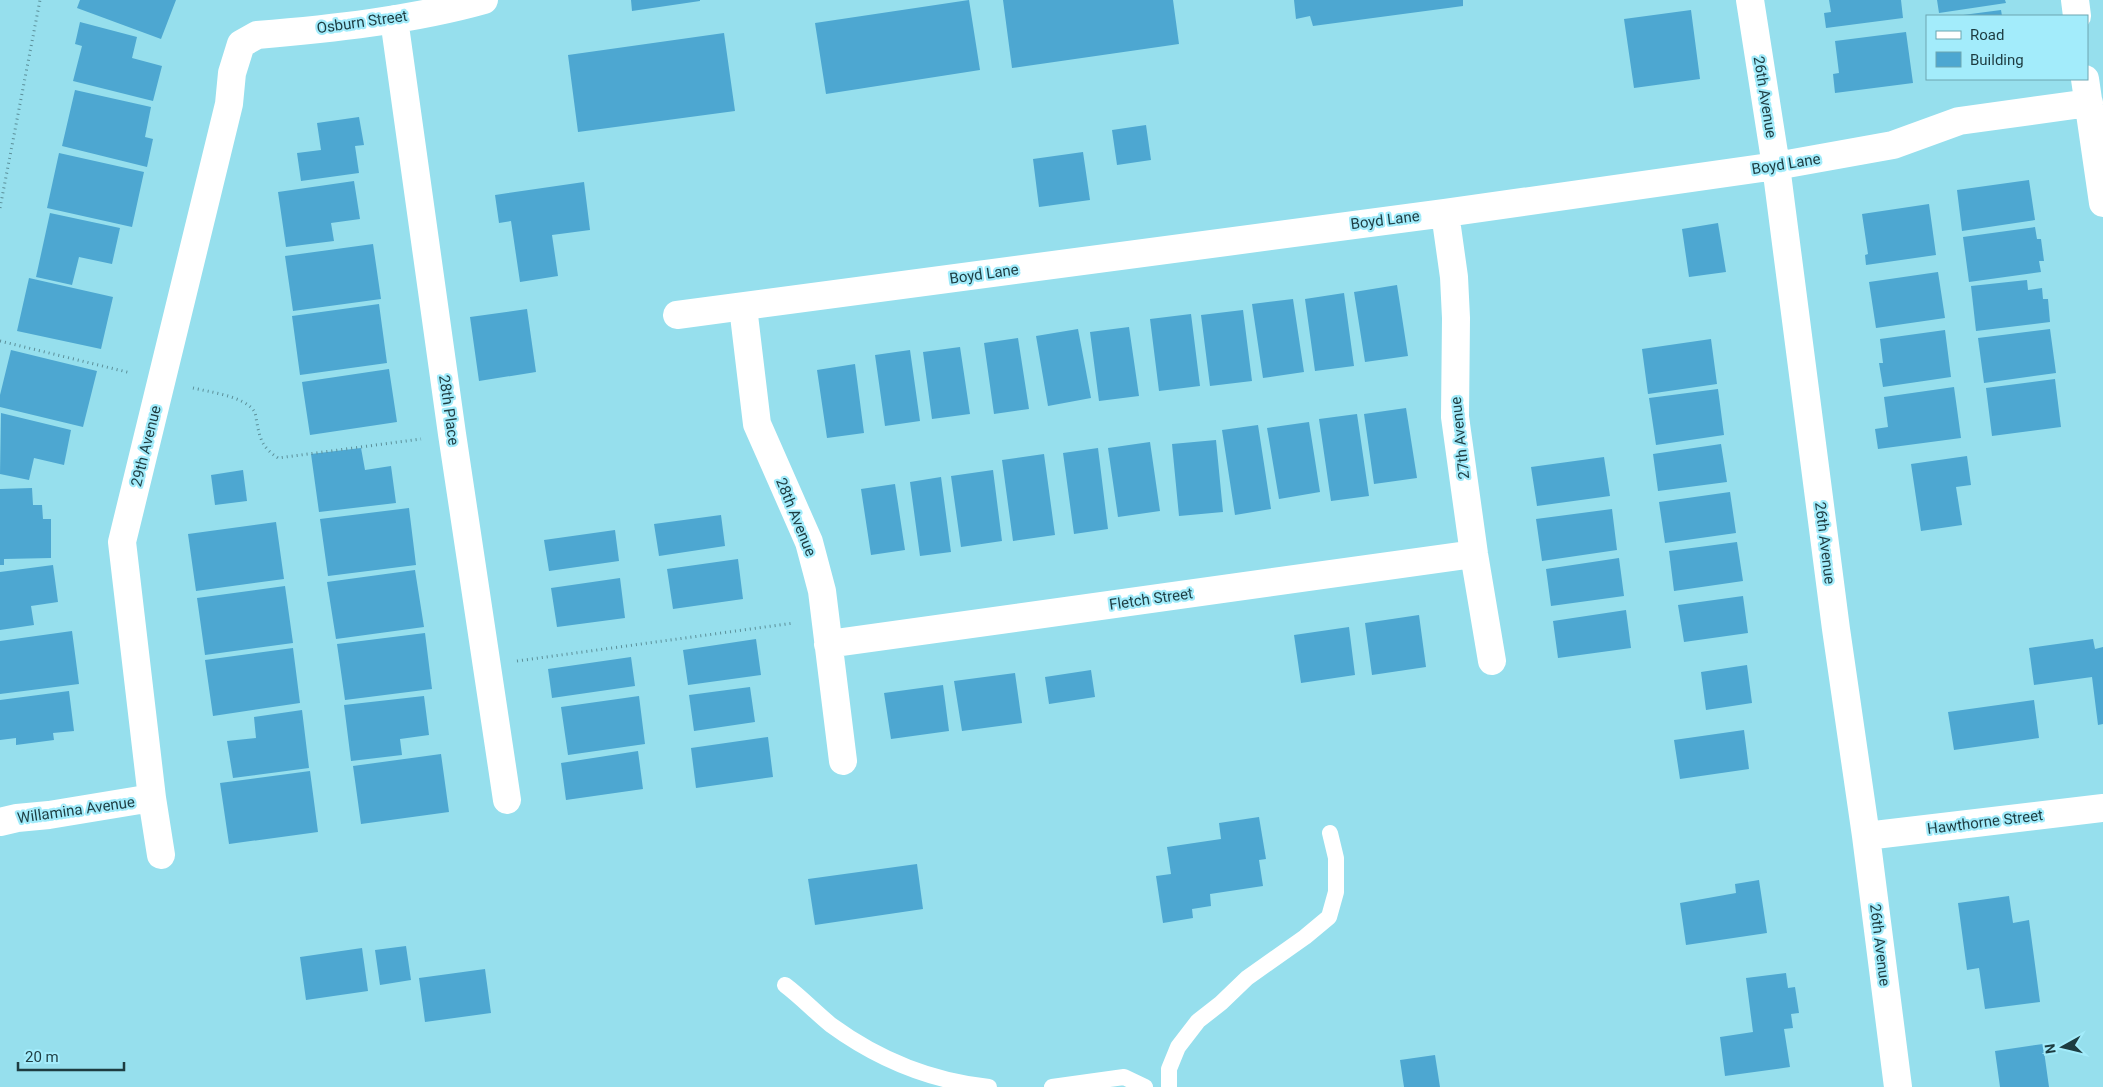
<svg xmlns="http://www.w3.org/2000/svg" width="2103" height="1087" viewBox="0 0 2103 1087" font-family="Roboto,sans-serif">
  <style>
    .building { fill: #4da7d1 }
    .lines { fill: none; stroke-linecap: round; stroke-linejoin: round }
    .path { stroke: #5b8f99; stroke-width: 3; stroke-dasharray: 1 4; stroke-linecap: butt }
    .service { stroke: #fff; stroke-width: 16 }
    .minor { stroke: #fff; stroke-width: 28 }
    .labels { text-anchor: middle; stroke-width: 4.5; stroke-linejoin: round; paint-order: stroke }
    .street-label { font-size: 15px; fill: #1d3c41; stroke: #a3ecfb }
  </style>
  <rect width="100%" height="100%" fill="#96dfed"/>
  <path class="building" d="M80 0H176L161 39 77 8Z
    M631 0H700V1L632 11Z
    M969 0 980 70 826 94 815 23Z
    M1003 0H1173L1179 44 1012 68Z
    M1294 0H1463V6L1313 26 1310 16 1296 19Z
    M1829 0H1901L1903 18 1826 28 1824 13 1831 12Z
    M1937 0H2005L2006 3 1939 13Z
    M1691 10 1700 79 1634 88 1624 19Z
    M2001 10 2002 16H1963V15Z
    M80 22 137 37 132 58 162 66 153 101 73 81 82 46 75 44Z
    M1906 32 1913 83 1835 93 1833 74 1839 73 1835 41Z
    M724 33 735 111 578 132 568 55Z
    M75 90 151 107 145 137 153 139 147 167 62 146Z
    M359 117 364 145 355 146 359 173 301 181 297 153 321 150 317 123Z
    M1146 125 1151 160 1117 165 1112 130Z
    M1083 152 1090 200 1039 207 1033 159Z
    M59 153 144 172 132 227 47 208Z
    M2029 180 2035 220 1962 231 1957 190Z
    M354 181 360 219 331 223 334 241 286 247 278 192Z
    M584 182 590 230 552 235 558 276 520 282 511 221 499 223 495 195Z
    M1929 204 1936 255 1866 265 1865 255 1868 254 1862 214Z
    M50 213 120 228 112 264 79 257 72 285 36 277Z
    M1718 223 1726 272 1689 277 1682 229Z
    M2035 227 2037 239H2041L2044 261H2039L2041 272 1969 282 1963 237Z
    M373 244 381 299 293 311 285 256Z
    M1938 272 1945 318 1876 328 1869 282Z
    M29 278 113 297 101 349 17 331Z
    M2027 280 2028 290 2042 288 2043 299H2048L2050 322 1976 331 1971 286Z
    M1397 285 1408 356 1365 362 1354 292Z
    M1344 293 1354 366 1315 371 1305 299Z
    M1293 299 1304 372 1263 378 1252 304Z
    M379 304 387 363 300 375 292 316Z
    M527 309 536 372 479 381 470 317Z
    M1243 310 1252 381 1210 386 1201 315Z
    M1191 314 1200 386 1159 391 1150 319Z
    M1129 327 1139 396 1099 401 1090 332Z
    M1078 329 1091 398 1048 406 1036 336Z
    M2050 329 2056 373 1984 383 1978 338Z
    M1945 330 1951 377 1883 387 1879 363H1883L1880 339Z
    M1018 338 1029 409 994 414 984 343Z
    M1711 339 1717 384 1648 394 1642 349Z
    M960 347 970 414 932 419 923 352Z
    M11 350 97 371 83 427 0 407V395Z
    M910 350 920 421 885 426 875 355Z
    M855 364 864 433 827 438 817 370Z
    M389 369 397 422 310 435 302 382Z
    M2055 379 2061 427 1992 436 1986 388Z
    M1954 387 1961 438 1878 449 1875 429 1888 427 1884 397Z
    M1718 389 1724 435 1656 445 1649 398Z
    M1406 408 1417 478 1374 484 1364 414Z
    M1 413 71 430 64 465 34 458 29 480 0 474Z
    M1357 414 1369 496 1331 501 1319 419Z
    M1309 422 1320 492 1279 499 1267 428Z
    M1258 425 1271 509 1235 515 1222 430Z
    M1216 440 1223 512 1179 516 1172 444Z
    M1150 442 1160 511 1118 517 1108 448Z
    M1721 444 1727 482 1658 491 1653 454Z
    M361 448 365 470 391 466 396 503 319 512 311 454Z
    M1098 448 1108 529 1074 534 1063 453Z
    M1044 454 1055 535 1013 541 1002 460Z
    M1967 456 1971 485 1956 487 1962 525 1921 531 1911 464Z
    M1604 457 1610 496 1537 506 1531 467Z
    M243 470 247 501 215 505 211 475Z
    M993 470 1002 541 961 547 951 476Z
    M941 477 951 552 920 556 910 482Z
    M895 484 905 550 871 555 861 489Z
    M32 488 33 505H42L43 519H51V558L4 559V565H0V489Z
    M1730 492 1736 533 1665 543 1659 502Z
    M409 508 416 565 328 576 320 519Z
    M1612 509 1617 550 1542 561 1536 519Z
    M721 515 725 546 659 556 654 524Z
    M276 522 284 579 196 591 188 534Z
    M615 530 619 561 549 571 544 540Z
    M1737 542 1743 581 1674 591 1669 551Z
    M1619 558 1624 596 1551 606 1546 569Z
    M738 559 743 599 673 609 667 569Z
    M53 565 58 602 31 606 34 625 0 630V572Z
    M415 570 424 627 336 639 327 582Z
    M620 578 625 618 557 627 551 588Z
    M285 586 293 643 205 655 197 598Z
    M1743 596 1748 633 1684 642 1678 605Z
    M1626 610 1631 648 1558 658 1553 621Z
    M1419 615 1426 667 1372 675 1365 623Z
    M1349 627 1355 675 1301 683 1294 635Z
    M72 631 79 684 0 694V641Z
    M425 633 432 689 345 700 337 644Z
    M756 639 761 675 688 685 683 650Z
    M2093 639 2095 649 2103 647V724L2098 725 2092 677 2034 685 2029 648Z
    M293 648 300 703 213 716 205 660Z
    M631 657 635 686 552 698 548 669Z
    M1747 665 1752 703 1706 710 1701 672Z
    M1091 670 1095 697 1049 704 1045 677Z
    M1015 673 1022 723 962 731 954 681Z
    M943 685 949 731 891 739 884 693Z
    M750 687 755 722 694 731 689 695Z
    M69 691 74 731 53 733 54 740 16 745V738L0 740V700Z
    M424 696 429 735 400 739 402 755 351 761 344 705Z
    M639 696 645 744 568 755 561 707Z
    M2034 700 2039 738 1954 750 1948 712Z
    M302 710 309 768 233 778 227 741 256 738 254 717Z
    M1744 730 1749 769 1680 779 1674 740Z
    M768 737 773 777 696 788 691 748Z
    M638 751 643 789 566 800 561 763Z
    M441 754 449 812 361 824 353 766Z
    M310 771 318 832 229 844 220 783Z
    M1259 817 1266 859 1259 860 1263 886 1210 894 1211 906 1192 909 1193 918 1163 923 1156 876 1171 874 1167 847 1221 839 1219 823Z
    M917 864 923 909 815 925 808 879Z
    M1759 880 1767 933 1686 945 1680 903 1736 893 1735 884Z
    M2009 896 2013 923 2029 920 2040 1002 1985 1009 1979 968 1967 970 1958 903Z
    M406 946 411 980 380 985 375 950Z
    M362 948 368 991 306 1000 300 957Z
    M485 969 491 1013 425 1022 419 978Z
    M1786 973 1788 988 1795 987 1799 1013 1791 1014 1793 1028 1784 1029 1790 1067 1725 1076 1720 1037 1753 1032 1746 978Z
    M2043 1044 2049 1087H2000L1995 1051Z
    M1435 1055 1440 1087H1404L1400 1060Z"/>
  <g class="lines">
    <path class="path" d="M0 208 40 0
      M0 341 131 373
      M193 388C209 392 244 396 254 411 256 414 256 419 257 423 260 440 263 448 278 458L421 439
      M517 661 794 623"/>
    <path class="service" d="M785 985C801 997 815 1012 831 1025 879 1060 931 1081 989 1087
      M1052 1087 1124 1077 1145 1087
      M1169 1087V1069L1178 1047 1198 1021 1221 1003 1247 978 1305 937 1329 917 1336 892V858L1330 833"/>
    <path class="minor" d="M1750 0 1776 166 1836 629 1866 836 1898 1087
      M2075 0 2077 16
      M394 19 452 434 507 800
      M2085 79 2103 203
      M1445 213 1454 277 1456 318 1455 417 1474 554 1492 661
      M743 307 757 424 809 542 822 591 843 761
      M677 315 1445 213 1776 166 1893 145 1959 121 2089 103
      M828 644 1474 554
      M0 822 17 818 49 815 152 798
      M1866 836 2103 808
      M161 855 152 798 122 542 229 104 232 73 241 44 257 35C330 29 413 20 484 0"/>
  </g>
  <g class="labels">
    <g class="street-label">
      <text transform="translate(362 22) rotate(-8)" y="5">Osburn Street</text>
      <text transform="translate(1765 97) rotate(81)" y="5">26th Avenue</text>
      <text transform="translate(1786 164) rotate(-9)" y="5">Boyd Lane</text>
      <text transform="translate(1385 220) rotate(-7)" y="5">Boyd Lane</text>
      <text transform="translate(984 274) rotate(-8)" y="5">Boyd Lane</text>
      <text transform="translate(449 410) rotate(82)" y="5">28th Place</text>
      <text transform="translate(1460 438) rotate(-96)" y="5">27th Avenue</text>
      <text transform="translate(146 446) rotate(-76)" y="5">29th Avenue</text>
      <text transform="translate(796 517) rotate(68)" y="5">28th Avenue</text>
      <text transform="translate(1825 543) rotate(83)" y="5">26th Avenue</text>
      <text transform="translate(1151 599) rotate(-8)" y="5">Fletch Street</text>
      <text transform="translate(76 810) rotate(-8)" y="5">Willamina Avenue</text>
      <text transform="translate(1985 822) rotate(-7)" y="5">Hawthorne Street</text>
      <text transform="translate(1880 945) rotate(83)" y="5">26th Avenue</text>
    </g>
  </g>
  <rect x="1926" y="15" width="162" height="65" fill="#a3ecfb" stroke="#6da6b1"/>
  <rect x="1936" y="31" width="25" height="8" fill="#ffffff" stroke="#6da6b1"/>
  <text x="1970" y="40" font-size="15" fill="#1d3c41">Road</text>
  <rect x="1936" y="52" width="25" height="15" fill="#4da7d1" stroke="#6da6b1"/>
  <text x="1970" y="65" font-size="15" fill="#1d3c41">Building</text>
  <g transform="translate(2063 1047) rotate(262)" stroke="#a3ecfb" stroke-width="4" paint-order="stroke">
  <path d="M0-4L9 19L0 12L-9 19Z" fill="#1d3c41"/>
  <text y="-8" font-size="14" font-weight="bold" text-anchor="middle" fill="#1d3c41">N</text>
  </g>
  <path d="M18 1062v8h106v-8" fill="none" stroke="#1d3c41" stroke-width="2.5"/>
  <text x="25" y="1062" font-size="15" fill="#1d3c41" stroke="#a3ecfb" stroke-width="4" paint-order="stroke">20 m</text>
</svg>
